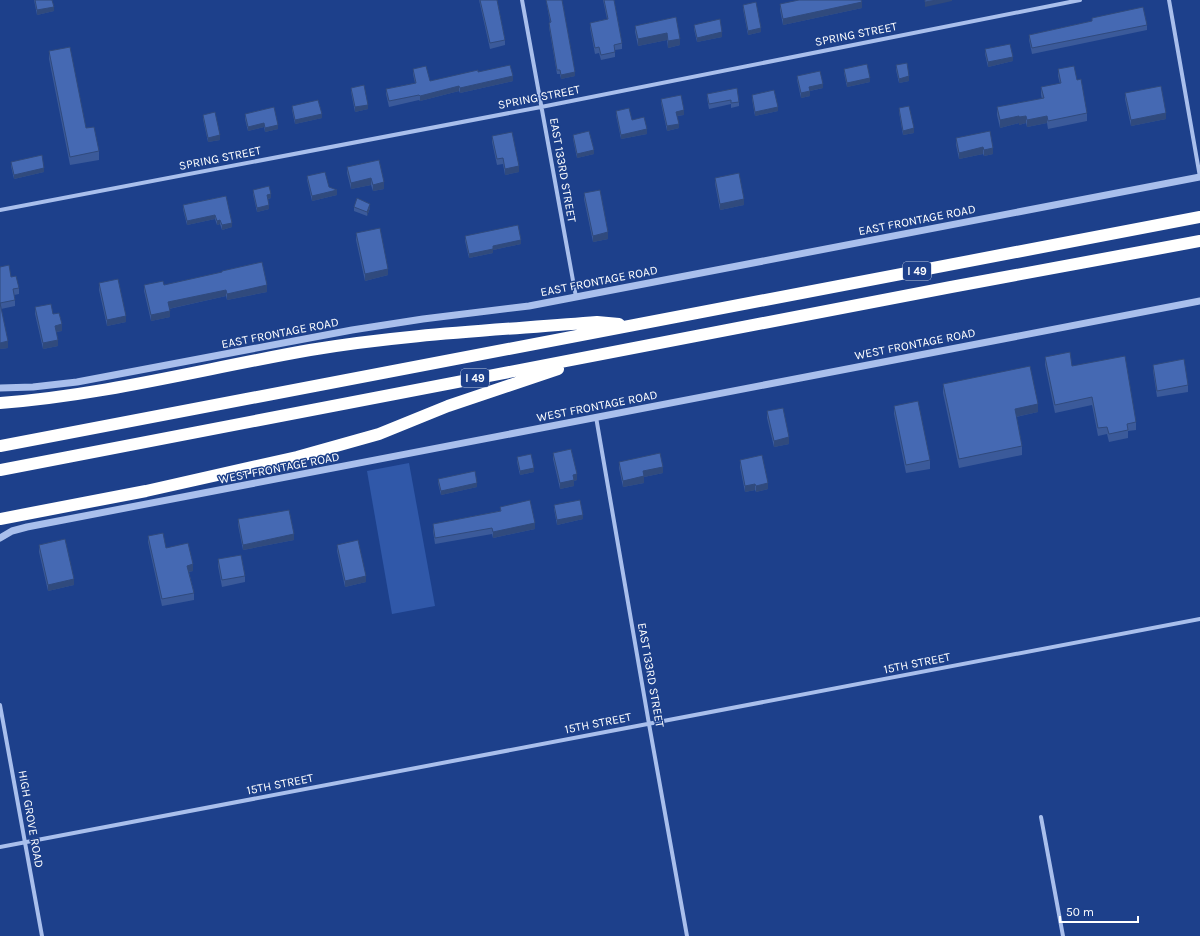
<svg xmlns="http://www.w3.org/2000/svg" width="1200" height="936" viewBox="0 0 1200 936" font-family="Karla,sans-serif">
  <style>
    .green { fill: #3058a9 }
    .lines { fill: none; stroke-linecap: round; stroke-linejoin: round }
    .minor { stroke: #a9bfec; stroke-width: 4 }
    .tertiary { stroke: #a9bfec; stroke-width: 7 }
    .motorway { stroke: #fff; stroke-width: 12 }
    .wall { fill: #3b5a9a }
    .shaded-wall { fill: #304a7d }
    .building { fill: #4569b3; stroke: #304a7d }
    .labels { text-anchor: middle; stroke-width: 3; stroke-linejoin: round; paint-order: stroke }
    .shield { fill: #1d408b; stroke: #bbc6dc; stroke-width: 1 }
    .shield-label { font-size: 11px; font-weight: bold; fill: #fff }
    .street-label { font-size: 12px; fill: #fff; stroke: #1d408b }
  </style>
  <rect width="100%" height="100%" fill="#1d408b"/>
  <path class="green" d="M409 463 435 606 392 614 367 471Z"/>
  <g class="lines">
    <path class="minor" d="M522 0 576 297
      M1169 0 1200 177
      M0 210 541 107 1080 0
      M596 417 649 724 687 936
      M0 705 42 936
      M1041 817 1063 936
      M0 847 1200 619"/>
    <path class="tertiary" d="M0 388 33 387 77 382 352 330 423 319 529 306 1200 177
      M0 538 12 531 27 527 1200 301"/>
    <path class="motorway" d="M0 403C105 395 207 368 310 350 405 334 501 330 597 322L619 324
      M0 446 1200 217
      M0 470 951 287 1200 241
      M0 519 146 491 297 457 379 434 448 406 558 369"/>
  </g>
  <path class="wall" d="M34 0H52L54 11 37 15Z
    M479 0H497L505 40V45L490 49Z
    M546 0H562L575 76 561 79 560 74H557L549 27V23H550Z
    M603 0H614L622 43V49L615 50V57L601 60 599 53 595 54 590 28V23L607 19Z
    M780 4 862 8 783 25 780 10Z
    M743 5 761 32 748 35 743 9Z
    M676 17 680 45 668 48 667 40 638 46 635 32V26Z
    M1092 18 1147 25V30L1032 54 1029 40V35L1092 21Z
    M694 25 722 37 697 42 694 29Z
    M985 49 1013 61 988 67 985 54Z
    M49 51 86 128 99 151V160L70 165 49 59Z
    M896 65 909 81 899 83 896 70Z
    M413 69 430 81 478 72 513 81 460 93 459 91 420 101 419 100 389 107 386 94V89L415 83 413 74Z
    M844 69 870 82 847 87 844 73Z
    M1058 69 1077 80 1087 113V121L1048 129 1047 123 1027 127 1026 123 1019 125V123L1000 128 997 115V107L1042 99 1041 95V87L1060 84 1058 76Z
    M797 76 823 88 810 91V96L801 98 797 80Z
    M351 88 368 109 355 112 351 92Z
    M1125 93 1166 119 1131 126 1125 99Z
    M707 94 739 102V106L731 108V104L709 109 707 98Z
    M752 95 778 111 755 116 752 99Z
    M661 99 684 115 677 116 679 128 667 131 661 103Z
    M292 106 322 118 295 124 292 110Z
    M899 108 914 133 903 135 899 112Z
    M616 111 632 120 647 134 621 139 616 115Z
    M245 114 278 129 265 132 264 127 248 131 245 119Z
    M203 115 220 140 208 142 203 119Z
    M573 135 594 154 577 158 573 139Z
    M492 136 519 172 505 175 503 164 497 165 492 142Z
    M956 138 993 148V154L984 156 983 154 959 159 956 145Z
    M379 160 384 189 373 191 371 185 351 189 347 173V167Z
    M11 162 44 172 14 179 11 166Z
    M307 176 337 195 312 201 307 180Z
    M715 178 744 205 720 210 715 184Z
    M253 190 271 198 268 199 269 209 257 212 253 194Z
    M584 193 608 239 593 242 584 199Z
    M226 196 232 227 222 230 220 224 217 225 215 219 187 225 183 209V205Z
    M354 207 370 208 367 216 354 211Z
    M356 233 388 275 365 281 356 240Z
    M465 236 521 244 493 250V253L469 258 465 241Z
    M0 267 11 277 19 288V294L14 295 15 300V306L1 309 8 348 0 349Z
    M99 283 126 322 107 326 99 290Z
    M144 285H164L267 292 227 300 226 296 169 309 170 317 151 321 144 291Z
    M35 307 53 314 62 331 56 332 58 346 43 349 35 314Z
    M1045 357 1072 366 1136 422V430L1128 431V438L1109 442 1107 434 1098 436 1092 405 1055 413 1045 365Z
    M1153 365 1188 385V392L1157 397 1153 371Z
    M943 384 1038 412 1016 417 1022 446V455L959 468 943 393Z
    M894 406 930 460V469L906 473 894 414Z
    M767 411 789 444 774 447 767 418Z
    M553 453 577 480 574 481V486L560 489 553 459Z
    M517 457 534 472 520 475 517 462Z
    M740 460 768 489 756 492 755 490 745 492 740 467Z
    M619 462 663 473 644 477V483L623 487 619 468Z
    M438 479 477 487 441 495 438 483Z
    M554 505 583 519 557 525 554 509Z
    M500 507 535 529 493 538 492 534 435 544 433 531V524L500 511Z
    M238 519 294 540 243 550 238 525Z
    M148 536 166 548 193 571 189 572 194 593V600L162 606 148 542Z
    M39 545 74 585 48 591 39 552Z
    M337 545 366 582 345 587 337 551Z
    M218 559 245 576V582L222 587 218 566Z"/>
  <path class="shaded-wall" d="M937 0H952V1L925 7V2Z
    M862 2V8L783 25V19Z
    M54 7V11L37 15V10Z
    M761 28V32L748 35V31Z
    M722 32V37L697 42V38Z
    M667 33V40L638 46V39Z
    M680 39V45L668 48V41Z
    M1013 57V61L988 67V62Z
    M575 72V76L561 79V75Z
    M513 76V81L460 93V88Z
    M909 76V81L899 83V79Z
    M870 78V82L847 87V83Z
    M823 84V88L809 91V87Z
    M459 86V91L420 101V96Z
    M810 91V96L801 98V93Z
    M368 105V109L355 112V107Z
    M778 107V111L755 116V112Z
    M684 110V115L676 116V112Z
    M1166 113V119L1131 126V120Z
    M322 114V118L295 124V120Z
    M1019 116V123L1000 128V120Z
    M1026 116V123L1019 125V117Z
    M1047 116V123L1027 127V120Z
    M264 123V127L248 131V127Z
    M679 124V128L667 131V126Z
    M278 125V129L265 132V128Z
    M914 128V133L903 135V131Z
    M647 129V134L621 139V135Z
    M220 135V140L208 142V138Z
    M983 147V154L959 159V153Z
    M993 148V154L984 156V150Z
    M594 150V154L577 158V154Z
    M519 166V172L505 175V169Z
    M44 168V172L14 179V175Z
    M371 178V185L351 189V183Z
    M384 182V189L373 191V185Z
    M337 190V195L312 201V196Z
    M271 194V198L267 199V195Z
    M744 199V205L720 210V204Z
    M370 204V208L367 216V212Z
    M269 205V209L257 212V208Z
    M215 215V219L187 225V221Z
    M220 220V224L217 225V221Z
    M232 223V227L222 230V225Z
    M608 232V239L593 242V236Z
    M521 240V244L493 250V253L469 258V254L493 246Z
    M388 269V275L365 281V274Z
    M267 285V292L227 300V294Z
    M226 290V296L168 309V302Z
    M170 311V317L151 321V315Z
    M126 316V322L107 326V320Z
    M62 324V331L55 332V326Z
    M58 340V346L43 349V343Z
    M8 341V348L0 349V343Z
    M1038 404V412L1015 417V409Z
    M789 437V444L774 447V441Z
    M663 467V473L644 477V483L623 487V481L643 471Z
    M534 468V472L520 475V471Z
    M577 474V480L574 481V486L560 489V483L573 475Z
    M477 483V487L441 495V491Z
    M768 483V489L756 492V486Z
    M755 484V490L745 492V486Z
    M583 515V519L557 525V520Z
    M535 523V529L493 538V532Z
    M294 534V540L243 550V545Z
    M193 564V571L187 572V566Z
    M366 576V582L345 587V581Z
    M74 579V585L48 591V585Z"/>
  <path class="building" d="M35 0H52L54 7 37 10Z
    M480 0H497L505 40 490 43Z
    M546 0H562L575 72 561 75 560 70H557L549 23 551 22Z
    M604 0H614L622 43 614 45 615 52 601 55 599 47 595 48 590 23 608 19Z
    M799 0H861L862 2 783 19 780 4Z
    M925 0H937L925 2Z
    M756 2 761 28 748 31 743 5Z
    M1143 7 1147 25 1032 48 1029 35 1092 21V18Z
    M676 17 680 39 668 41 667 33 638 39 635 26Z
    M720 19 722 32 697 38 694 25Z
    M1010 44 1013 57 988 62 985 49Z
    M70 47 86 128 94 127 99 151 70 157 49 51Z
    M907 63 909 76 899 79 896 65Z
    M867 64 870 78 847 83 844 69Z
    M510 65 513 76 460 88 459 86 420 96 419 95 389 101 386 89 416 83 413 69 426 66 430 81 478 70V72Z
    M1074 66 1077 80 1081 79 1087 113 1048 121 1047 116 1027 120 1026 116 1019 117V116L1000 120 997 107 1044 98 1041 87 1061 83 1058 69Z
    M820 71 823 84 809 87 810 91 801 93 797 76Z
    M364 85 368 105 355 107 351 88Z
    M1161 86 1166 113 1131 120 1125 93Z
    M737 88 739 102 731 103V100L709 104 707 94Z
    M774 90 778 107 755 112 752 95Z
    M681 95 684 110 676 112 679 124 667 126 661 99Z
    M318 100 322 114 295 120 292 106Z
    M909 106 914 128 903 131 899 108Z
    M274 107 278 125 265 128 264 123 248 127 245 114Z
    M629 108 632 120 644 117 647 129 621 135 616 111Z
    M215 112 220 135 208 138 203 115Z
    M589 131 594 150 577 154 573 135Z
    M990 131 993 148 984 150 983 147 959 153 956 138Z
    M512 132 519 166 505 169 503 158 497 159 492 136Z
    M42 155 44 168 14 175 11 162Z
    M379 160 384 182 373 185 371 178 351 183 347 167Z
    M325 172 329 187 337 190 312 196 307 176Z
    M739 173 744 199 720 204 715 178Z
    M269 186 271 194 267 195 269 205 257 208 253 190Z
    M600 190 608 232 593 236 584 193Z
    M226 196 232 223 222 225 220 220 217 221 215 215 187 221 183 205Z
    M357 198 370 204 367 212 354 207Z
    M518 225 521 240 493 246V249L469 254 465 236Z
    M380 228 388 269 365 274 356 233Z
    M262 262 267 285 227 294 226 290 168 302 170 311 151 315 144 285 163 281 164 285 222 272V271Z
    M9 265 11 277 16 276 19 288 13 289 15 300 0 303V267Z
    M118 279 126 316 107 320 99 283Z
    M0 303 8 341 0 343Z
    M51 304 53 314 59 313 62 324 55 326 58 340 43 343 35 307Z
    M1070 352 1072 366 1125 356 1136 422 1127 424 1128 430 1109 434 1107 427 1098 428 1092 397 1055 405 1045 357Z
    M1184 359 1188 385 1157 391 1153 365Z
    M1030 366 1038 404 1015 409 1022 446 959 459 943 384Z
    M918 401 930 460 906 465 894 406Z
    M783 408 789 437 774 441 767 411Z
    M571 449 577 474 573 475 574 480 560 483 553 453Z
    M660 453 663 467 643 471 644 476 623 481 619 462Z
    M531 454 534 468 520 471 517 457Z
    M762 455 768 483 756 486 755 484 745 486 740 460Z
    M475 471 477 483 441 491 438 479Z
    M530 500 535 523 493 532 492 528 435 538 433 524 501 511 500 507Z
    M580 500 583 515 557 520 554 505Z
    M289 510 294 534 243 545 238 519Z
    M163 533 166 548 188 543 193 564 187 566 194 593 162 599 148 536Z
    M65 539 74 579 48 585 39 545Z
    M358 540 366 576 345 581 337 545Z
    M241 555 245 576 222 580 218 559Z"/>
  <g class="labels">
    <g class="shield">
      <rect x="903" y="262" width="28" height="18" rx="3"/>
      <rect x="461" y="369" width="28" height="18" rx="3"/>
    </g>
    <g class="shield-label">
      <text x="917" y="275">I 49</text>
      <text x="475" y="382">I 49</text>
    </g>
    <g class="street-label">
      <text transform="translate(856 34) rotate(-11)" y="4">SPRING STREET</text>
      <text transform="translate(539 97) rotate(-11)" y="4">SPRING STREET</text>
      <text transform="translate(220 158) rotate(-11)" y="4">SPRING STREET</text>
      <text transform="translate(563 170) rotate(80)" y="4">EAST 133RD STREET</text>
      <text transform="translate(917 220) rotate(-11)" y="4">EAST FRONTAGE ROAD</text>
      <text transform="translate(599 281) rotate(-11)" y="4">EAST FRONTAGE ROAD</text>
      <text transform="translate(280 333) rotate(-11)" y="4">EAST FRONTAGE ROAD</text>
      <text transform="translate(915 344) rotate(-11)" y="4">WEST FRONTAGE ROAD</text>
      <text transform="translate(597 406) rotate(-11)" y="4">WEST FRONTAGE ROAD</text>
      <text transform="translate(279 468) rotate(-11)" y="4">WEST FRONTAGE ROAD</text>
      <text transform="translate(917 663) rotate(-11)" y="4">15TH STREET</text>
      <text transform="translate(651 675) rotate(80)" y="4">EAST 133RD STREET</text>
      <text transform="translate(598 723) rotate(-11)" y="4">15TH STREET</text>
      <text transform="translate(280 784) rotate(-11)" y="4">15TH STREET</text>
      <text transform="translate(31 819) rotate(80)" y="4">HIGH GROVE ROAD</text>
    </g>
  </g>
  <path d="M1060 916v6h78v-6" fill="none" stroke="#ffffff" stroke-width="2"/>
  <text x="1066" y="916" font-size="12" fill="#ffffff" stroke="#1d408b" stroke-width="3" paint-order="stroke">50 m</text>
</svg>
